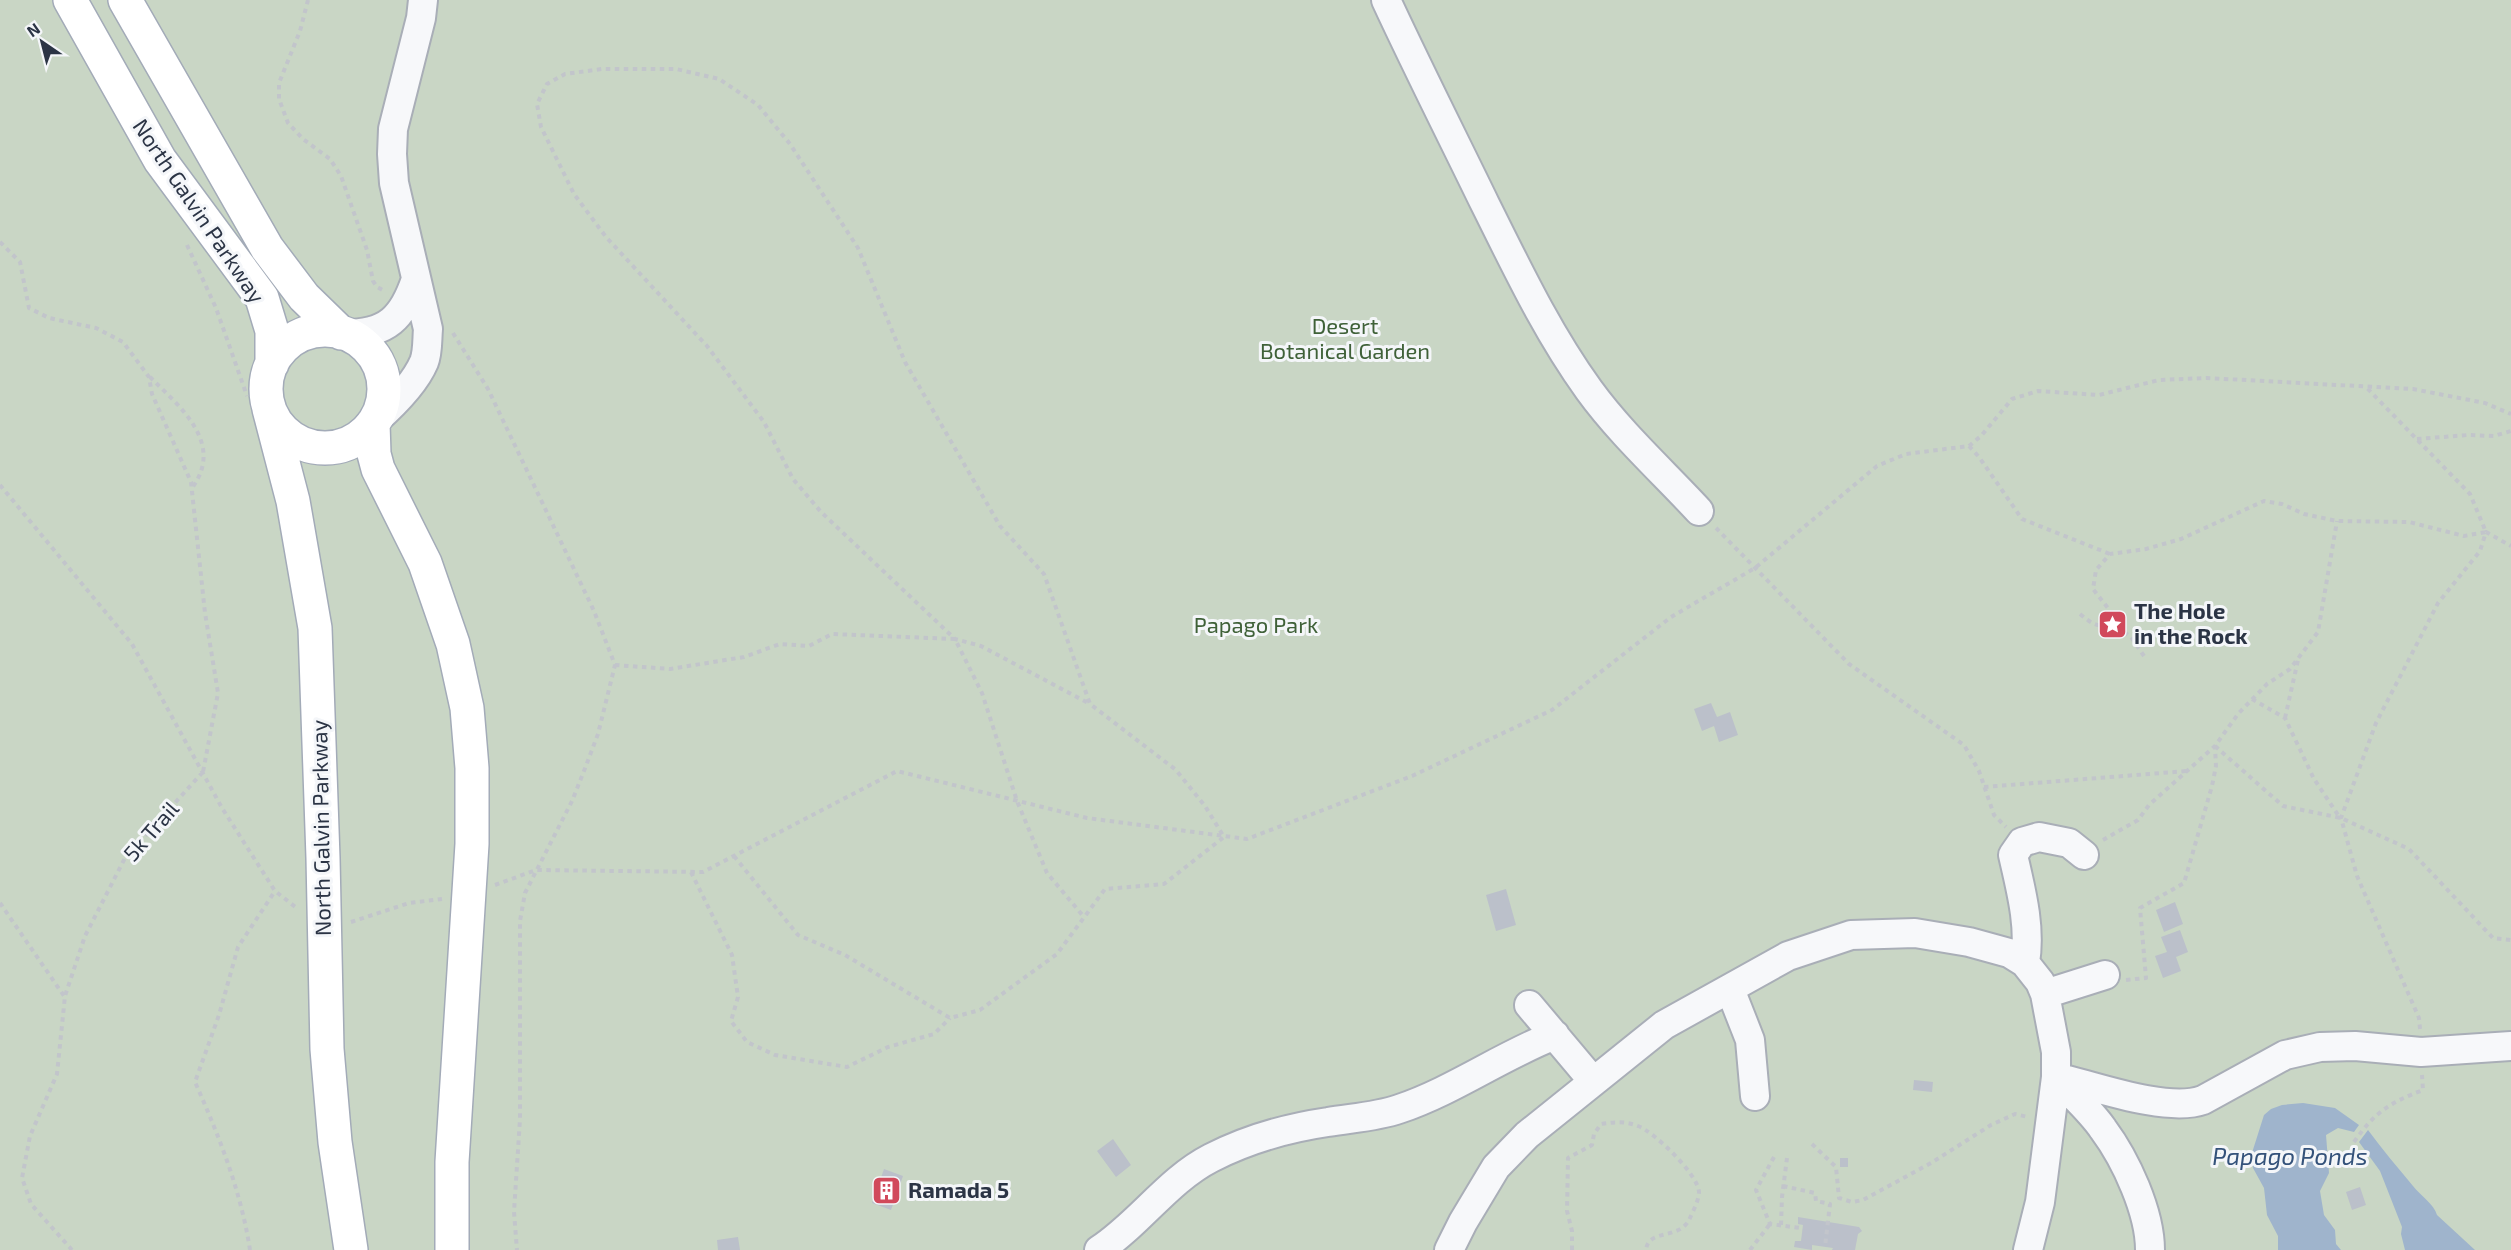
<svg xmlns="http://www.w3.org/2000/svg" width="2511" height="1250" viewBox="0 0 2511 1250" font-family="'Exo 2',sans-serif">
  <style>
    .green { fill: #c9d6c5 }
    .water { fill: #9fb4cc }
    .building { fill: #bbc0ca }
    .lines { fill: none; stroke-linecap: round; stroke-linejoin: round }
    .minor-casing { stroke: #a9aeb7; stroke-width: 32 }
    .major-casing { stroke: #a3abb8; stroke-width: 36 }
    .path { stroke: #c2c5cb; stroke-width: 4; stroke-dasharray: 4.5 4.5; stroke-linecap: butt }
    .minor { stroke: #f7f8fa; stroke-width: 28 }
    .major { stroke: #fff; stroke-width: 33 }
    .labels { text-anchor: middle; stroke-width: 6; stroke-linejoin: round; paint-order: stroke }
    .street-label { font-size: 22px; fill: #2b3445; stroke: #f4f6f9 }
    .park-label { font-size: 22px; fill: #3f6138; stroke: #f4f6f9 }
    .poi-label { font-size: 22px; font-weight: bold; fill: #2b3445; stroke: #f4f6f9; text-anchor: start }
    .water-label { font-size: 24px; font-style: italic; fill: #34527a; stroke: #f4f6f9 }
  </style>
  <rect width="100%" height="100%" fill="#e4e7ec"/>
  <path class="green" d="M0 0H2511V1250H0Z"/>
  <path class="water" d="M2303 1103 2335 1108 2359 1125 2354 1132 2338 1128 2326 1135 2329 1173 2320 1191 2324 1215 2335 1230 2336 1244 2341 1250H2278V1236L2267 1215 2264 1188 2253 1168 2251 1156 2264 1115 2271 1109 2282 1105Z
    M2368 1130C2382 1149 2398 1168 2413 1186 2421 1196 2434 1204 2437 1215L2475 1250H2405L2401 1234 2402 1227 2380 1171 2359 1142Z"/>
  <path class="building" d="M1711 703 1717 717 1730 712 1738 735 1719 742 1714 726 1702 731 1694 709Z
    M1506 889 1516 925 1496 931 1486 895Z
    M2175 902 2183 924 2164 932 2156 910Z
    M2180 930 2188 952 2176 957 2181 971 2163 978 2155 956 2167 952 2161 937Z
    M1914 1080 1933 1082 1932 1092 1913 1090Z
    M1113 1139 1131 1165 1116 1177 1097 1151Z
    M1840 1158H1848V1167H1840Z
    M884 1169 903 1176 891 1210 872 1203Z
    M2360 1187 2366 1205 2352 1210 2346 1192Z
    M1798 1217 1859 1227 1862 1231 1858 1234 1855 1250H1832L1833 1248 1812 1245V1250L1794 1247 1795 1241H1801L1803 1225 1798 1224Z
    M738 1237 740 1250H718L717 1240Z"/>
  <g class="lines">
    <defs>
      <path id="minor" d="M1386 0C1418 69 1452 136 1485 204 1517 268 1547 332 1589 390 1621 434 1662 471 1699 511
        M345 334C387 334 403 318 416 279
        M376 420C393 405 415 383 424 362 428 352 427 339 428 329L394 183 392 154 393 129 421 18 423 0
        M2025 963C2031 927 2021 890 2013 855L2022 842 2039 837 2069 843 2084 855
        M1730 989 1750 1040 1755 1096
        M2045 994 2105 975
        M1529 1005 1593 1081
        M2056 1077C2094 1086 2167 1113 2203 1100L2285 1055 2320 1047 2355 1046 2421 1052 2511 1046
        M2056 1077C2071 1094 2090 1110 2103 1129 2126 1160 2150 1212 2150 1250
        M1099 1250C1139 1224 1168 1180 1211 1158 1248 1139 1287 1128 1328 1122 1351 1118 1376 1117 1399 1109 1453 1091 1501 1056 1555 1035
        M1449 1250 1463 1222 1496 1167 1527 1135 1664 1025 1788 956 1851 935 1915 933 1969 942 2009 953 2025 963 2040 982 2045 994 2056 1052V1077L2040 1202 2028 1250"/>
      <path id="major" d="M70 0 160 160 262 298 272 331V364
        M125 0 267 248 304 297 341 333
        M266 389a59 59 0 1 1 118 0a59 59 0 1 1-118 0Z
        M269 409 293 501 315 628 323 858 327 1049 335 1142 351 1250
        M373 423 374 454 378 469 425 563 453 644 467 708 472 768V844L452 1162V1250"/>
    </defs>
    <use href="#minor" class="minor-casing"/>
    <use href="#major" class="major-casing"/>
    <path class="path" d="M308 0 300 31 279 83V99L288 123 303 139 330 159 341 176 367 250 373 281 377 287 386 292
      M0 242 20 262 29 308 49 318 96 328 123 342 149 377 152 394 191 482 205 613 218 693 203 772
      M187 245 216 308 247 396
      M453 333 488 389 594 611 615 665 598 734 584 771 572 801 525 893 520 921V1119L514 1212 517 1250
      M150 377C180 407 225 443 192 488
      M2417 439 2468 435 2494 436 2511 431
      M1969 446 1979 457 2022 519 2110 554
      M0 485 132 644 222 808 275 891 298 909
      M1716 528 1849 664 1964 745 1979 771 1994 815 2006 827
      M2080 614C2092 624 2098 628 2113 624
      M2144 656 2131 637 2113 624 2111 612 2093 589 2096 570 2110 554 2146 549 2181 539 2264 501 2282 504 2304 514 2337 521 2409 522 2464 536 2486 532 2470 494 2365 386
      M615 665 670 669 744 657 780 644 809 646 832 634 955 639 982 693 1017 801 1047 873 1084 917
      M2252 699 2285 718 2314 779 2340 818
      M2285 718 2298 660
      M2215 746 2283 806 2341 818 2409 849 2493 938 2511 940
      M1984 787 2187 771
      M2103 840 2138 820 2149 805 2215 746 2238 714 2267 684 2290 669 2318 632 2337 521
      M734 856 798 935 845 955 950 1018 980 1010 1057 954 1105 889 1164 884 1224 837 1205 806 1176 770 1090 704 1044 574 1000 526 905 362 858 248 790 144 758 105 719 79 676 69H602L565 74 547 84 537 104 541 127 574 194 606 237 707 346 764 422 793 479 821 512 955 639 981 646 1090 704
      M691 872 732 955 738 997 731 1021 747 1042 775 1055 847 1067 888 1047 934 1034 950 1018
      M495 885 536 870 703 872 897 771 1087 818 1247 839 1412 776 1552 710 1671 617 1755 568 1877 466 1906 454 1969 446 1981 436 2012 399 2038 391 2099 395 2159 380 2207 378 2413 389 2485 403 2511 414
      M0 903 64 996
      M351 922 409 903 442 899
      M2126 980 2146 978 2140 908 2184 883 2212 786 2216 766 2215 747
      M2420 1029 2419 1018 2357 876 2341 818 2376 723 2438 603 2480 551 2486 532 2511 546
      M2354 1142C2375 1112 2389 1103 2423 1090L2422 1075
      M1812 1144 1836 1167 1839 1198 1852 1202 1863 1200 1931 1163 1991 1125 2015 1114 2028 1117
      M1774 1157 1756 1190 1770 1224 1800 1228
      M1783 1186 1815 1193 1816 1201 1830 1204 1825 1247
      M1781 1225 1782 1197 1787 1158
      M72 1250 31 1204 22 1178 30 1136 57 1074 65 996 85 936 125 858 202 773
      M250 1250C241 1191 219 1136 195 1082L219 1015 238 947 275 891
      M1572 1250V1231L1567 1211 1568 1158 1592 1145 1594 1134 1601 1124C1614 1122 1626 1121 1638 1126 1654 1132 1698 1174 1699 1192 1699 1200 1693 1211 1690 1218 1680 1241 1648 1228 1646 1250
      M1750 1250 1770 1224"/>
    <use href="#minor" class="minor"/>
    <use href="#major" class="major"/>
  </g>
  <defs>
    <symbol id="sight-square" viewBox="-11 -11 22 22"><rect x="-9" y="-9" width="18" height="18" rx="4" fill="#d1495b" stroke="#f4f6f9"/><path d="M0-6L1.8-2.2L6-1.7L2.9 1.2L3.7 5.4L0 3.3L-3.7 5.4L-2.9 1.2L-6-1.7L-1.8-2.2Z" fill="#fff"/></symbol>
    <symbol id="building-square" viewBox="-11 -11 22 22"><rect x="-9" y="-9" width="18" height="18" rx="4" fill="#d1495b" stroke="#f4f6f9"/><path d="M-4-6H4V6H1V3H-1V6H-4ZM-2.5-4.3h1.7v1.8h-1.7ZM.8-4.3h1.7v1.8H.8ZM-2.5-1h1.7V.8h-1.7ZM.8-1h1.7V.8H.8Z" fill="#fff"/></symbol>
  </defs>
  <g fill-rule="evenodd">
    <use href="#sight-square" x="2096" y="608" width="33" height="33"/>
    <use href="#building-square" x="870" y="1174" width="33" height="33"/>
  </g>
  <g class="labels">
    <g class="street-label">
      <text transform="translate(199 211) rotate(56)" y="8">North Galvin Parkway</text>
      <text transform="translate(321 828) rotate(-91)" y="8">North Galvin Parkway</text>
      <text transform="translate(151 831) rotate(-49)" y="8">5k Trail</text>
    </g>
    <g class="park-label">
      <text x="1345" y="334">Desert<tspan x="1345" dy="25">Botanical Garden</tspan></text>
      <text x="1256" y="633">Papago Park</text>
    </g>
    <g class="poi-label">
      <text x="2134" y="619">The Hole<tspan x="2134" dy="25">in the Rock</tspan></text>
      <text x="908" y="1198">Ramada 5</text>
    </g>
    <g class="water-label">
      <text x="2290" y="1165">Papago Ponds</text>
    </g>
  </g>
  <g transform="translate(42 42) rotate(325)" stroke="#f4f6f9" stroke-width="4.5" paint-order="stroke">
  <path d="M0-4.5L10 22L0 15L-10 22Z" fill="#2b3445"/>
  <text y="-9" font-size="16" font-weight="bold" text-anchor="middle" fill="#2b3445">N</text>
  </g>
</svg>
